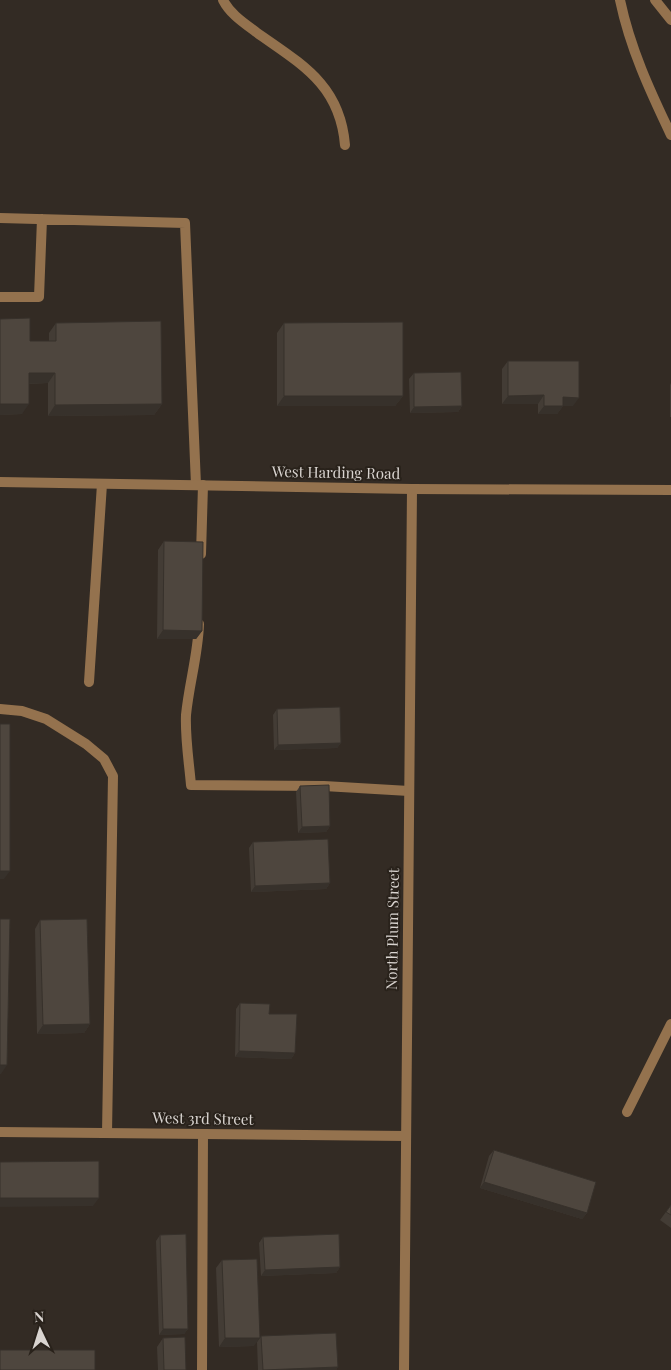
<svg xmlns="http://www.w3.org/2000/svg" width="671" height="1370" viewBox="0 0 671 1370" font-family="'Playfair Display',serif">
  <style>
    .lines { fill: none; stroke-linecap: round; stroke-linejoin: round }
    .service { stroke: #94724e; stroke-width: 10 }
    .minor { stroke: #94724e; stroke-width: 10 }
    .tertiary { stroke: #94724e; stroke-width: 10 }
    .wall { fill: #433c35 }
    .shaded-wall { fill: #37312b }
    .building { fill: #4e463e; stroke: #37312b }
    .labels { text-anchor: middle; stroke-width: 4; stroke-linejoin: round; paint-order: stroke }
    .street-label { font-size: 15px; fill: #d9d4d0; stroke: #29221b }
  </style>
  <rect width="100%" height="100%" fill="#332b24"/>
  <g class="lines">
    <path class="service" d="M0 218 185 223 196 485
      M0 297H39L42 219
      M201 554 203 485
      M199 624C198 655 189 684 186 715 185 738 189 762 191 785L324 786 409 791
      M89 682 102 484
      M0 709 22 711 46 719 86 744 104 759 113 776 107 1133
      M202 1370 203 1134"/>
    <path class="minor" d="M223 0C230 14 244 23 256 32 301 64 340 84 345 145
      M620 0C630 48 650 91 671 135
      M655 0 671 20
      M627 1112 671 1024
      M0 1132 406 1136
      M404 1370 412 489"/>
    <path class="tertiary" d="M0 482 412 489 671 490"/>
  </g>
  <path class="wall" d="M0 319 30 341H49V333L56 323 162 404 154 415 48 416V383L29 384 22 414 0 415Z
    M284 323 403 396 395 406H277V333Z
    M508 361 573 406H563L557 414H538V404H502V369Z
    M414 373 462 406 458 412 410 413 409 379Z
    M671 383V417H670V385Z
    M164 541 202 631 196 639H157L158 550Z
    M277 709 341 743 337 748 274 750 273 715Z
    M300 786 330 826 326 832 298 833 296 792Z
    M253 842 330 883 326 889 251 892 249 848Z
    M40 920 90 1024 84 1033 37 1034 35 929Z
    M240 1003 269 1014 295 1053 291 1059 235 1057 236 1009Z
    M494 1150 587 1213 582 1219 480 1188 489 1156Z
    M671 1205V1228L660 1220Z
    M160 1235 188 1329 184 1334 159 1335 156 1241Z
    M263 1237 340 1267 336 1273 261 1276 259 1243Z
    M222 1260 254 1346 219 1347 216 1268Z
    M261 1336 338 1367 336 1370H258L257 1342Z
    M163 1338 186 1370H158L157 1347Z"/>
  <path class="shaded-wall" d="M29 373H55L48 383 21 384Z
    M544 395 538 404H502L508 396Z
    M284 396H403L395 406H277Z
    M563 397 579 398 573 406H563L557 414H538L544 406Z
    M0 404H29L22 414 0 415Z
    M162 404 154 415 48 416 55 405Z
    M462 406 458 412 410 413 414 407Z
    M163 630 202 631 196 639H157Z
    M341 743 337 748 274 750 278 745Z
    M330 826 326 832 298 833 302 827Z
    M0 871H10L4 879H0Z
    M330 883 326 889 251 892 255 886Z
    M90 1024 84 1033 37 1034 43 1025Z
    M239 1051 295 1053 291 1059 235 1057Z
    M0 1065H7L1 1074H0Z
    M484 1182 587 1213 582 1219 480 1188Z
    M0 1198H99L93 1206 0 1207Z
    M340 1267 336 1273 261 1276 265 1270Z
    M163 1329H188L184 1334 159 1335Z
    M225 1338H260L254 1346 219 1347Z
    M338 1367 336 1370H267Z"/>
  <path class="building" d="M30 318V341H56V323L161 321 162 404 55 405V373H29V404H0V319Z
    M403 322V396H284V323Z
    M508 361H579V398L563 397V406H544V395L508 396Z
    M461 372 462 406 414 407V373Z
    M164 541 203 542 202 631 163 630Z
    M340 707 341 743 278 745 277 709Z
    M0 724H10V871H0Z
    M329 785 330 826 302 827 300 786Z
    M328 839 330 883 255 886 253 842Z
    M0 919H10L7 1065H0Z
    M87 919 90 1024 43 1025 40 920Z
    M240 1003 270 1004 269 1014H297L295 1053 239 1051Z
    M494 1150 596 1182 587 1213 484 1182Z
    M99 1161V1198H0V1162Z
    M671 1205V1215L666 1212Z
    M186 1234 188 1329H163L160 1235Z
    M339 1234 340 1267 265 1270 263 1237Z
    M257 1259 260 1338H225L222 1260Z
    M336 1333 338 1367 263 1370 261 1336Z
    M185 1337 186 1370H164L163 1338Z
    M0 1350H95V1370H0Z"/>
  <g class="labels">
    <g class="street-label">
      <text transform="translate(336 473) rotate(1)" y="5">West Harding Road</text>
      <text transform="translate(393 929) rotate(-89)" y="5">North Plum Street</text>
      <text transform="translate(203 1119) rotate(1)" y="5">West 3rd Street</text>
    </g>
  </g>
  <g transform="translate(40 1330) rotate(356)" stroke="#29221b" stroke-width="4" paint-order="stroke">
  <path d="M0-4L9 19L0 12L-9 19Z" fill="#d9d4d0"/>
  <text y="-8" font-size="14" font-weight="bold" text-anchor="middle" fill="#d9d4d0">N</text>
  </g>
</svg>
